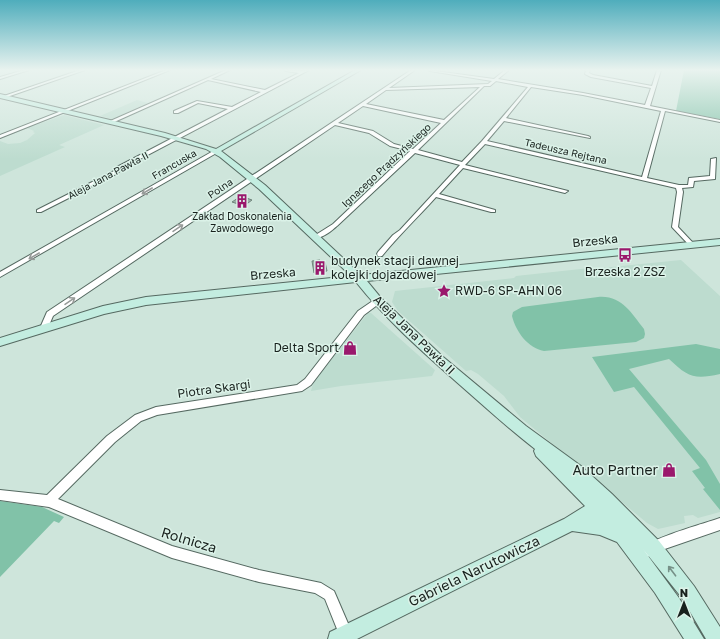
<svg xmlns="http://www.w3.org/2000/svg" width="720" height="639" viewBox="0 0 720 639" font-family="'Golos Text',sans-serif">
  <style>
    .built { fill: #bddccf }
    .green { fill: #81c2a8 }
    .building { fill: #9bb1a8; stroke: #70857c }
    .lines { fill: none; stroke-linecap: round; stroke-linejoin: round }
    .street-casing { stroke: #556961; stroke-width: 2 }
    .secondary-casing { stroke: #556961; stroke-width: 2 }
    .street { fill: #fff; fill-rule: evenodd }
    .secondary { fill: #c3ede0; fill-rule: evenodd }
    .oneway { stroke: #979b99 }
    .oneway2 { stroke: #769188 }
    .labels { text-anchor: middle; stroke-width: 3; stroke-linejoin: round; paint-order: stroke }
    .far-street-label { font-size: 10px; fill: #18211d; stroke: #dbf2e8 }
    .far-poi-label { font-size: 10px; fill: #18211d; stroke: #dbf2e8 }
    .street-label { font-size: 12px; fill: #18211d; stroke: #dbf2e8 }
    .poi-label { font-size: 12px; fill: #18211d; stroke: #dbf2e8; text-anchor: start }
    .near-poi-label { font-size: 14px; fill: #18211d; stroke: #dbf2e8; text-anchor: end }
    .near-street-label { font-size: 14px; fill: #18211d; stroke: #dbf2e8 }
  </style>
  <rect width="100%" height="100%" fill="#cee5db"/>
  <path class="built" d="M137 100 148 103 112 119 100 116Z
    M64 115 104 125 59 145 65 147 0 176V141L8 144 20 143 27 140 35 133 33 132 34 131 27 128Z
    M681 260 720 296V512L698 518 693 515 684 516 685 523 658 529 647 523 520 417 504 396 478 374 471 370 466 371 398 311 392 302 395 291 514 278 516 276 590 268 592 269Z
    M368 313H371L435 370 432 376 341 386 311 391 313 383Z"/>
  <path class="green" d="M684 70H720V119L676 111Z
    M598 297C622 295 631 313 644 329L645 334 644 338 636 342 544 351C528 348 516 332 512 316L513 312 522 307Z
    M696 344 720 349V374C694 380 688 377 669 359L629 369 706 460 720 484V510L703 489 705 488 692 471 700 468 634 387 614 392 592 357Z
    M0 501 42 507 64 517 59 523 54 521 0 577Z"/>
  <path class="building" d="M241 196 252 200 244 206 232 202Z
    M320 260 321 263 325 262 327 271 314 273 312 261Z"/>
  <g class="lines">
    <defs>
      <path id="street" d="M24 70H29L0 79V77Z
        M80 70H85L4 98 1 97Z
        M166 70H170L0 138V135Z
        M226 70H230L211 79 265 90 299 73 286 71 284 70 302 71 309 70 121 169 118 173 41 212H37V210L114 171 117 167 228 109 198 103 178 113H174V111L197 101 232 107 261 92 208 80 112 123 108 122Z
        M411 70H415L389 88 488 84 492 81 430 71 428 70 494 79 505 70H509L498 79 583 93 645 105 651 88 591 77 585 74 586 70H590L589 73 593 75 652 86 657 70H661L650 106 720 120V122L665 111 647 178 679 185H688L689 178 710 176 711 159 716 158 715 179 694 181 693 187 682 188 683 192 678 227 695 245 694 246H690L672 227 677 192 676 188 485 144 465 165 568 191 565 193 463 168 439 194 495 210V212H491L436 197C418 217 399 235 382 256H378L377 254 378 252 393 235 400 230 460 165 415 153 337 226C331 231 322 239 314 238V236L333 224 410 151 390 146 369 133 335 125 53 316 47 330H41L40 328 47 312ZM496 81 528 87 482 141 462 162 418 150 484 86H490ZM480 87 444 120 366 104 386 90ZM531 87 583 95 661 111 642 177 487 141 504 121 590 138V137L588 136 506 118ZM363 106 441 123 413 149 394 144 373 131 338 123Z
        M215 150 220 151 0 277V272Z
        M377 298 381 301 380 303 364 315 311 385 302 391 157 415 141 421 115 442 58 499 172 546 259 570 321 583 334 591 353 635 351 639H341L325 599 315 593 259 582 172 558 49 507 0 500V490L47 495 107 436 135 415 156 407 297 385 305 379 358 311Z
        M720 518V530L656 552 639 562 635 560 633 556C639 541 703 524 720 518Z"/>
      <path id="secondary" d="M355 70H361L221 151 265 185 361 275 720 239V245L367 281 381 298 442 356 526 426 581 466 612 494 659 541 694 586 720 627V639H706L682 598 643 549 679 598 704 639H684L655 593 617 542 600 535 572 531 357 639H328L330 632 564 519 585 506 536 456 534 451 535 449C509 429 485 407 460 385 424 353 386 320 356 282L146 305 104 314 0 346V338L103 306 146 297 351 276 259 189 220 157 206 149 161 136 0 98V94L165 133 216 149Z"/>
    </defs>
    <use href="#street" class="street-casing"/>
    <use href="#secondary" class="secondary-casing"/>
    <use href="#street" class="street"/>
    <use href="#secondary" class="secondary"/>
  </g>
  <defs><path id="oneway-shaft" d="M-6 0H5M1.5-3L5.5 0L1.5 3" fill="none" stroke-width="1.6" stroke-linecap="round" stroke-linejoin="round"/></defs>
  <g class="oneway">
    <use href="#oneway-shaft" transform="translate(147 191) rotate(150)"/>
    <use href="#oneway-shaft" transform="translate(178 228) rotate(-34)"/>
    <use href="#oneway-shaft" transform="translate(34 256) rotate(150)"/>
    <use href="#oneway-shaft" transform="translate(70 301) rotate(-34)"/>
  </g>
  <use class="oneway2" href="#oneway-shaft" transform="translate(672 571) rotate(-127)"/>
  <linearGradient id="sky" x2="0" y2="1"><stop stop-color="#4fadbc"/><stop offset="0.44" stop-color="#e9f3ef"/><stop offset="1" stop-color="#e9f3ef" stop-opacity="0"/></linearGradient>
  <rect width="720" height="159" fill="url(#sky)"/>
  <defs>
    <symbol id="building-bare" viewBox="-9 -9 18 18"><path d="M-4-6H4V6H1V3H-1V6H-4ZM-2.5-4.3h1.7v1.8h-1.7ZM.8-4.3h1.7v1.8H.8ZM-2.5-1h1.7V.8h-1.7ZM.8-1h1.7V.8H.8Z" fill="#9a186c" stroke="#dbf2e8" stroke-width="2.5" paint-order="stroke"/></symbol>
    <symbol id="bus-bare" viewBox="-9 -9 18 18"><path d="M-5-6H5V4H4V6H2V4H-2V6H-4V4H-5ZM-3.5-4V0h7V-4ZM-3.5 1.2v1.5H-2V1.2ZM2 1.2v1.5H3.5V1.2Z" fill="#9a186c" stroke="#dbf2e8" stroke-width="2.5" paint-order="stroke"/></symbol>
    <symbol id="sight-bare" viewBox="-9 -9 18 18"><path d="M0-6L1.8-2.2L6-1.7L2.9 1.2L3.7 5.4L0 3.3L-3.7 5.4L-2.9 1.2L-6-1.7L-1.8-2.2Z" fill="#9a186c" stroke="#dbf2e8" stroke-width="2.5" paint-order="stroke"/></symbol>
    <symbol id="shop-bare" viewBox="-9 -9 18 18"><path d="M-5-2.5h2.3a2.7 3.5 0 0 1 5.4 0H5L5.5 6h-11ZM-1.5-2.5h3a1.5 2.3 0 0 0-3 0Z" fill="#9a186c" stroke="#dbf2e8" stroke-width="2.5" paint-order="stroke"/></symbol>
  </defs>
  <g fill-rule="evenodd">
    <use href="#building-bare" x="232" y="191" width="20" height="20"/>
    <use href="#bus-bare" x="615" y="245" width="20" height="20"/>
    <use href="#building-bare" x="310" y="258" width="20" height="20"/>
    <use href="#sight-bare" x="434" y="281" width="20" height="20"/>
    <use href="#shop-bare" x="340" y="338" width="20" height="20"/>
    <use href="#shop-bare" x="659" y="460" width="20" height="20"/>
  </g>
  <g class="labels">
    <g class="far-street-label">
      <text transform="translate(566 151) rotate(13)" y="4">Tadeusza Rejtana</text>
      <text transform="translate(174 164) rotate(-30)" y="4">Francuska</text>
      <text transform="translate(386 165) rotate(-43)" y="4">Ignacego Prądzyńskiego</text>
      <text transform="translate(108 175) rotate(-28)" y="4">Aleja Jana Pawła II</text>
      <text transform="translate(220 188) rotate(-34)" y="4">Polna</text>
    </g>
    <g class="far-poi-label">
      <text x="242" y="220">Zakład Doskonalenia<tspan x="242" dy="12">Zawodowego</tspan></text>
    </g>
    <g class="street-label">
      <text transform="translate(595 241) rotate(-6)" y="4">Brzeska</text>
      <text transform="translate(273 274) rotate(-5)" y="4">Brzeska</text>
      <text transform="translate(414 335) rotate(44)" y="4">Aleja Jana Pawła II</text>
      <text transform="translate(214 389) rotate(-8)" y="4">Piotra Skargi</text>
    </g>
    <g class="poi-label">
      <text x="331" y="265">budynek stacji dawnej<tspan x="331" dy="14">kolejki dojazdowej</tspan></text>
      <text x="625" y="276" text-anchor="middle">Brzeska 2 ZSZ</text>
      <text x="455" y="295">RWD-6 SP-AHN 06</text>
      <text x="339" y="352" text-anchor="end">Delta Sport</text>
    </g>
    <g class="near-poi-label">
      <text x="658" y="475">Auto Partner</text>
    </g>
    <g class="near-street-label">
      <text transform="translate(189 540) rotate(17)" y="5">Rolnicza</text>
      <text transform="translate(474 571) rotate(-26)" y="5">Gabriela Narutowicza</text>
    </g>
  </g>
  <g transform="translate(684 603)" stroke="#dbf2e8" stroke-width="3" paint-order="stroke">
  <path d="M0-3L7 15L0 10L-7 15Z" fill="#18211d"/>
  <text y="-6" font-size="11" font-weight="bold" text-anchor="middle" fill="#18211d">N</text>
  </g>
</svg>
